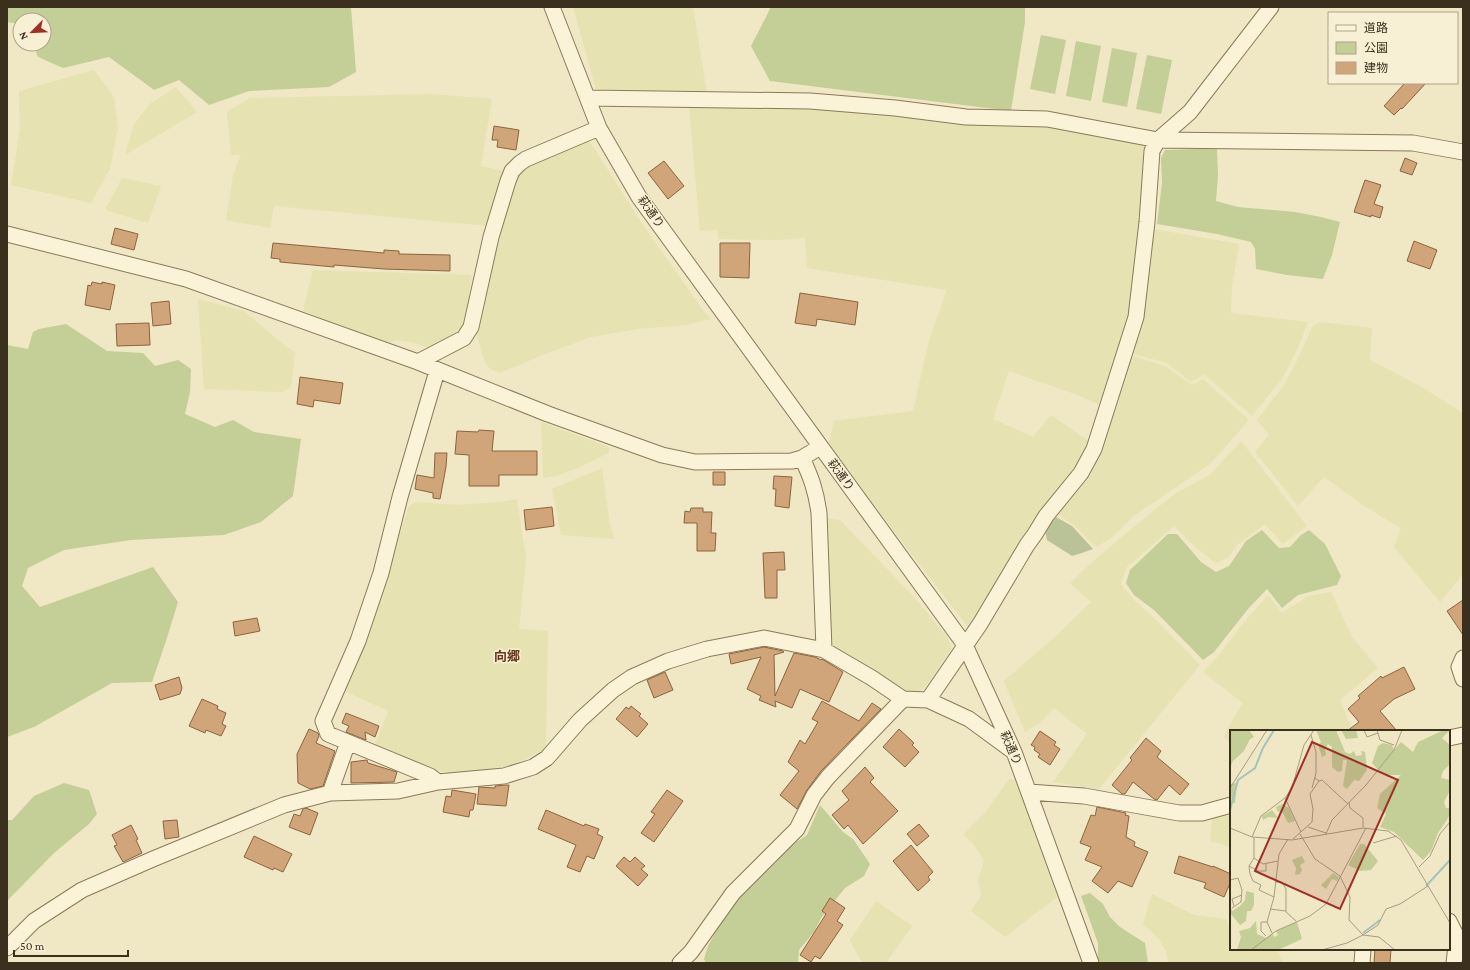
<svg xmlns="http://www.w3.org/2000/svg" width="1470" height="970" viewBox="0 0 1470 970" font-family="'Crimson Pro','Noto Sans JP',serif">
  <style>
    .farmland { fill: #e6e2b1 }
    .green { fill: #c3cf97 }
    .cemetery { fill: #bac397 }
    .building { fill: #d0a579; stroke: #8c643e }
    .lines { fill: none; stroke-linecap: round; stroke-linejoin: round }
    .minor-casing { stroke: #8c795a; stroke-width: 17 }
    .minor { stroke: #faf3d8; stroke-width: 15 }
    .labels { text-anchor: middle; stroke-width: 3; stroke-linejoin: round; paint-order: stroke }
    .street-label { font-size: 12px; fill: #3b2f1e; stroke: #f7f0d4 }
    .neighbourhood-label { font-size: 13px; font-weight: bold; fill: #6a331c; stroke: #f7f0d4 }
    .inset-river { fill: none; stroke: #a6c3bd; stroke-width: 2 }
    .inset-road { fill: none; stroke: #a89d82; stroke-width: 1 }
    .view { fill: #9d3127; fill-opacity: 0.15; stroke: #9d3127; stroke-width: 2 }
    .inset-edge { fill: none; stroke: #3b2f1e; stroke-width: 2 }
  </style>
  <rect width="100%" height="100%" fill="#f0e7c4"/>
  <path class="farmland" d="M573 7H693L707 94 596 89Z
    M94 70 114 97 118 128 110 169 91 203 11 185 20 130 19 91Z
    M176 87 197 112 125 155 134 124 151 103Z
    M432 94 492 99 481 166 503 171 488 226 274 206 270 228 226 220 233 175 241 155H231L227 112 250 98Z
    M689 107H797L1048 125 1136 141 1147 146 1138 246 1131 304 1123 335 1100 405 1075 394 1009 371 993 419 1033 437 1051 415 1090 442 1076 466 1017 543 1006 570 974 622 968 627 882 516 829 443 834 421 913 411 929 340 947 290 807 268 805 238 777 240 718 239V230L700 231Z
    M583 141 590 142 641 222 702 309 711 319 686 325 638 329 591 337 545 354 500 373 490 369 485 362 475 329 481 298 514 179 521 167Z
    M122 178 161 186 148 223 105 210Z
    M1154 229 1239 244 1232 287 1231 313 1308 322 1295 354 1282 379 1252 416 1204 374 1191 382 1167 363 1130 353 1145 304 1152 257Z
    M313 270 472 275 465 319 460 329 431 349 416 343 398 340 385 343 303 311Z
    M198 299 244 311 285 346 295 352 291 387 282 392 204 389Z
    M1320 322 1372 328 1370 360 1420 386 1463 413V574L1440 602 1394 547 1401 528 1364 506 1324 477 1298 506 1255 452 1269 435 1257 420 1284 385 1299 357 1312 327Z
    M1129 355 1165 366 1192 385 1203 379 1249 420 1210 464 1135 515 1110 539 1096 547 1074 525 1057 514 1091 474 1103 443Z
    M541 422 609 447V453L582 466 556 476 543 478Z
    M1241 441 1307 526 1283 544 1265 524 1237 545 1229 557 1216 563 1196 548 1174 526 1126 568 1121 584 1135 601 1154 618 1200 665 1099 789 1053 782 1087 734 1054 708 1038 724 1025 732 1004 681 1056 636 1091 602 1070 583 1091 563 1153 511 1175 494 1211 474Z
    M602 468 610 526 615 539 561 535 552 489Z
    M517 499 526 558 519 629 548 631 546 749 512 765 467 772H442L375 745 388 711 345 691 368 629 390 567 409 506 416 502 457 505 501 502Z
    M825 518 840 520 914 597 947 637 952 648 929 682 922 690 913 694 889 681 832 645 828 637Z
    M1331 592 1352 637 1378 668 1340 700 1353 731H1231V743L1224 737 1229 726 1243 703 1203 672 1218 656 1245 621 1268 595 1282 613 1308 596Z
    M1009 779H1015L1057 897 1005 937 971 911 981 896 978 880 983 866V859L972 842 963 835 984 814Z
    M1231 812V848L1219 843 1210 842 1212 817Z
    M1152 894 1194 915 1226 919 1231 931V949H1277L1283 963H1169L1166 952 1159 939 1143 924Z
    M876 901 912 926 886 963H865L859 958 850 940Z"/>
  <path class="green" d="M7 7H351L356 72 329 87 249 91 209 105 179 80 154 90 109 57 63 68 38 57 33 44H44V20H20V24L7 22Z
    M771 7H1025V22L1011 111 770 81 751 46Z
    M1041 35 1066 40 1055 94 1030 89Z
    M1076 41 1101 46 1091 101 1066 96Z
    M1112 48 1137 53 1127 107 1102 102Z
    M1147 55 1172 60 1161 114 1136 109Z
    M1193 149H1217L1218 176 1216 201 1238 207 1295 212 1321 217 1340 222 1332 255 1323 279 1287 275 1256 269 1255 249 1251 242 1217 234 1157 224 1162 183 1161 158 1165 150Z
    M66 324 107 351 143 353 155 366 178 360 191 369 190 392 185 414 215 427 233 420 254 432 301 439 293 496 261 522 224 535 131 540 64 550 28 568 22 586 40 607 153 567 178 602 166 641 152 682 112 683 34 727 7 737V345L28 349 33 332 39 329Z
    M1262 530 1279 548 1290 547 1301 535 1309 530 1325 544 1341 576 1337 585 1298 595 1282 608 1267 589 1248 609 1214 652 1203 660 1154 610 1134 595 1126 583 1130 570 1168 534H1177L1201 562 1216 572 1229 566 1246 541Z
    M64 783 89 790 97 814 89 824 54 853 7 901V820H12L34 796Z
    M820 805 843 832 853 839 870 864 864 876 845 888 821 918 814 932 799 950 798 963H706L704 959 708 946 725 914 743 890 775 863 787 848 807 835Z
    M1090 893 1103 904 1110 917 1120 927 1145 943 1148 963H1098V943L1081 896Z"/>
  <path class="cemetery" d="M1056 517 1072 526 1093 549 1082 553 1072 556 1047 540 1045 530Z"/>
  <path class="building" d="M1405 83H1426L1402 109 1401 108 1394 115 1384 106Z
    M494 126 519 130 516 150 497 147 498 140H492Z
    M1405 158 1417 163 1412 175 1400 171Z
    M664 161 684 186 668 199 648 173Z
    M1365 180 1381 185 1374 204 1383 207 1380 218 1371 215V217L1354 212Z
    M115 228 138 234 134 250 111 244Z
    M1414 241 1437 250 1430 269 1407 261Z
    M273 243 384 253V250L399 251V254L450 255V271L384 269 334 265V267L280 262V259L271 258Z
    M720 243H750L749 278 720 277Z
    M92 282 102 284V282L115 285 110 310 85 305 88 285 91 286Z
    M800 293 858 302 855 325 817 319 816 326 795 323Z
    M169 301 171 324 153 326 151 303Z
    M149 323 150 345 117 346 116 324Z
    M300 377 343 383 340 404 314 400 313 407 297 404Z
    M479 430 494 431 492 451H537V475H499V486H469V455L455 454 457 431 478 432Z
    M435 453H447L446 467 440 499 433 498V493L415 489 417 475 434 478Z
    M713 472H725V485H713Z
    M774 476 792 477 789 508 775 506 776 489H773Z
    M552 507 554 526 526 530 524 510Z
    M691 508H703V512H712L711 533H716L715 551H697V523H684L685 511 690 512Z
    M784 552 785 570H777V598H765L763 553Z
    M1463 600V635L1447 611Z
    M257 618 260 631 235 636 233 622Z
    M764 647 783 651 784 652 774 655 775 696 794 653 815 657 821 660 822 659 843 672 829 702 800 689 792 708 775 701 776 707 759 700 761 696 747 689 761 657 731 664 729 654Z
    M1404 667 1415 689 1394 699 1380 711 1397 731H1347L1359 722 1348 709 1360 698 1358 696 1381 676 1382 678Z
    M665 672 673 690 654 698 647 680Z
    M179 677 182 688 180 694 160 700 155 685Z
    M202 699 218 706 217 709 226 713 222 724 226 726 221 736 206 730 205 733 189 726Z
    M822 701 859 721 872 703 881 709 821 771 807 790 797 809 780 795 799 771 788 762 800 740 805 744 818 722 812 719Z
    M631 706 641 714 639 716 648 724 637 737 616 719 626 707 629 709Z
    M346 713 379 726 375 737 365 732 366 740 346 732 349 726 342 723Z
    M309 729 318 733 319 736 316 743 335 751 323 786 310 789 298 783 297 754Z
    M899 729 914 743 912 745 919 752 905 767 883 747Z
    M1040 731 1056 742 1054 745 1060 749 1050 765 1038 757 1040 754 1034 750 1035 747 1031 745Z
    M1146 738 1161 751 1157 757 1189 784 1180 795 1169 785 1157 800 1154 799 1133 782 1125 794H1122L1112 785 1132 760 1130 758Z
    M367 760 368 763 397 772 394 782 351 783V762Z
    M865 767 874 778 870 782 898 811 863 844 848 825 844 829 832 815 849 800 842 791Z
    M506 785H509L506 806 477 804 479 787 495 788V786Z
    M452 790 476 794 473 810H470L469 817 443 812 446 796 451 797Z
    M667 790 683 801 654 842 641 833 655 814 651 812Z
    M1097 807 1126 813 1125 815 1129 816 1126 837 1135 842 1134 846 1148 852 1132 887 1118 881 1108 893 1092 881 1102 867 1085 860 1091 847 1080 843 1091 815 1095 816Z
    M306 808 318 813 310 835 289 827 294 814 300 816 303 809Z
    M546 810 584 826 585 824 599 829 597 834 603 837 594 859 587 856 580 872 567 867 576 845 538 829Z
    M177 820 179 837 165 839 163 821Z
    M919 824 929 836 917 846 907 834Z
    M131 825 138 839 136 840 142 853 123 862 114 846 117 845 112 835Z
    M254 836 292 854 283 872 274 868 273 870 244 857Z
    M911 845 933 872 928 877 930 880 918 891 893 861Z
    M1179 856 1213 867V866L1231 874V881L1224 897 1204 888 1206 883 1174 873Z
    M624 857 630 862 635 857 645 866 641 869 648 875 638 886 616 866Z
    M830 898 845 908 837 921 843 925 820 959 815 956 811 962 800 955 826 914 822 911Z
    M1375 949H1391L1390 963H1374Z"/>
  <g class="lines">
    <defs>
      <path id="minor" d="M552 7 599 128 639 197 965 645 1014 752 1091 963
        M588 98 810 101 895 108 966 117 1047 119 1158 140 1413 143 1463 152
        M7 234 186 279 418 362 548 414 662 455 695 462 792 461 802 458 820 447
        M418 362 464 338 471 327 491 237 508 181 512 171 520 163 526 159 599 128
        M437 371 400 497 381 573 358 641 323 721 328 734 430 776 438 782 504 776 533 767 547 758 580 720 613 690 632 677 668 661 707 649 764 638 824 650 872 678 903 699 928 700 969 719 1014 752
        M802 458C811 477 816 491 819 513L824 650
        M1463 658 1459 667 1463 679
        M928 700 980 624 1027 545 1035 534 1046 516 1081 473 1094 449 1136 317 1147 222 1152 151 1158 140 1190 112 1271 7
        M1449 738 1463 735
        M1029 792 1084 796 1179 813H1202L1231 805
        M330 793 348 742
        M1449 921 1457 937 1454 963
        M7 948 34 921 82 890 153 859 284 805 330 793 398 791 438 782
        M680 963 691 952 733 893 797 829 814 795 828 777 903 699
        M1362 963 1363 949"/>
    </defs>
    <use href="#minor" class="minor-casing"/>
    <use href="#minor" class="minor"/>
  </g>
  <g class="labels">
    <g class="street-label">
      <text transform="translate(651 212) rotate(55)" y="4">萩通り</text>
      <text transform="translate(841 475) rotate(54)" y="4">萩通り</text>
      <text transform="translate(1011 748) rotate(67)" y="4">萩通り</text>
    </g>
    <g class="neighbourhood-label">
      <text x="507" y="661">向郷</text>
    </g>
  </g>
  <g transform="translate(1230 730)">
    <rect width="220" height="220" fill="#f0e7c4"/>
    <path d="M0 0H19L24 7 20 9 14 21 3 31 0 38ZM86 0H106L115 22 120 24 124 21 126 26 132 25 131 21 135 22 137 40 129 51 124 50 117 59 113 56 117 30H113L112 41 108 42 102 37V17L98 14 95 19 96 25 92 27 88 15 91 12ZM111 0H126L128 8 116 9ZM214 0H220L212 8 220 15V34L213 41 211 48 220 50V60L214 72 216 78H220V85L208 103 201 121 193 130 164 102 150 97 156 84 147 78 150 64 171 45H157L150 42 142 33 148 16 153 13 162 15 164 20 171 12 183 22 188 12ZM7 53 5 73H2L0 54ZM52 74 59 78 65 91 58 93 53 83 47 81 46 77ZM42 80 48 88 38 87 33 90 32 86ZM130 114H134L148 131 141 140 130 141 118 135ZM72 126 75 132 70 135 72 140 70 144 65 145 66 138 62 130ZM103 143 109 147 107 151 102 149 96 159 91 155ZM16 161 24 163V175L21 181H17L16 191 10 195 0 183V175L2 181 10 176 15 170ZM26 191 27 204 36 208 42 204 45 207 48 205 46 201 67 192 72 209 48 220H7L11 207 9 201 20 198Z" fill="#c3cf97"/>
    <path class="inset-river" d="M0 80 8 50 25 38 33 18 44 0M196 156 220 130M133 203 150 190"/>
    <path class="inset-road" d="M134 0 137 7 148 3M147 0 150 10 164 15M81 5 86 22V43L82 58M85 48 89 51 92 50 118 74M0 58 37 0M55 68 71 102M119 72 120 78 133 88V97M78 97 96 103M0 98 22 107 62 110 133 98 158 101 171 110 220 193M70 104 85 129 110 146 120 167 119 190 133 205 149 207 165 220M96 104 102 90 136 55 164 20 172 0M22 107 31 86 55 68 62 58 74 15 84 0M24 107V128L19 136 20 144 23 151 31 155 29 160 44 167M63 109 82 92 83 79 80 64 89 51M143 113 167 106M24 128 33 134 48 131M19 136 28 141H36V134M189 137 200 126 210 104 220 92M0 150 8 148 12 160 11 172 2 178M45 152H52L56 159V182L66 191M4 176 2 169 12 165M40 179 56 181M42 203 37 192 44 167 49 124 58 109M36 206 31 201V192H37M21 220 46 201 80 186 96 174 136 98M92 220 117 213 133 205 148 195 156 179 170 174 198 156"/>
    <path class="view" d="M82 12 168 50 110 179 25 141Z"/>
    <rect width="220" height="220" class="inset-edge"/>
  </g>
  <rect width="1470" height="970" fill="none" stroke="#3b2f1e" stroke-width="16"/>
  <rect x="1328" y="12" width="130" height="72" fill="#f7f0d4" stroke="#aca38b"/>
  <rect x="1336" y="25" width="20" height="6" fill="#faf3d8" stroke="#aca38b"/>
  <text x="1364" y="32" font-size="12" fill="#3b2f1e">道路</text>
  <rect x="1336" y="42" width="20" height="12" fill="#c3cf97" stroke="#aca38b"/>
  <text x="1364" y="52" font-size="12" fill="#3b2f1e">公園</text>
  <rect x="1336" y="62" width="20" height="12" fill="#d0a579" stroke="#aca38b"/>
  <text x="1364" y="72" font-size="12" fill="#3b2f1e">建物</text>
  <g transform="translate(32 32) rotate(246)"><circle r="19" fill="#f7f0d4" stroke="#aca38b"/>
  <path d="M0-3L7 15L0 10L-7 15Z" fill="#9d3127"/>
  <text y="-6" font-size="11" font-weight="bold" text-anchor="middle" fill="#3b2f1e">N</text>
  </g>
  <path d="M14 950v6h114v-6" fill="none" stroke="#3b2f1e" stroke-width="2"/>
  <text x="20" y="950" font-size="12" fill="#3b2f1e" stroke="#f7f0d4" stroke-width="3" paint-order="stroke">50 m</text>
</svg>
